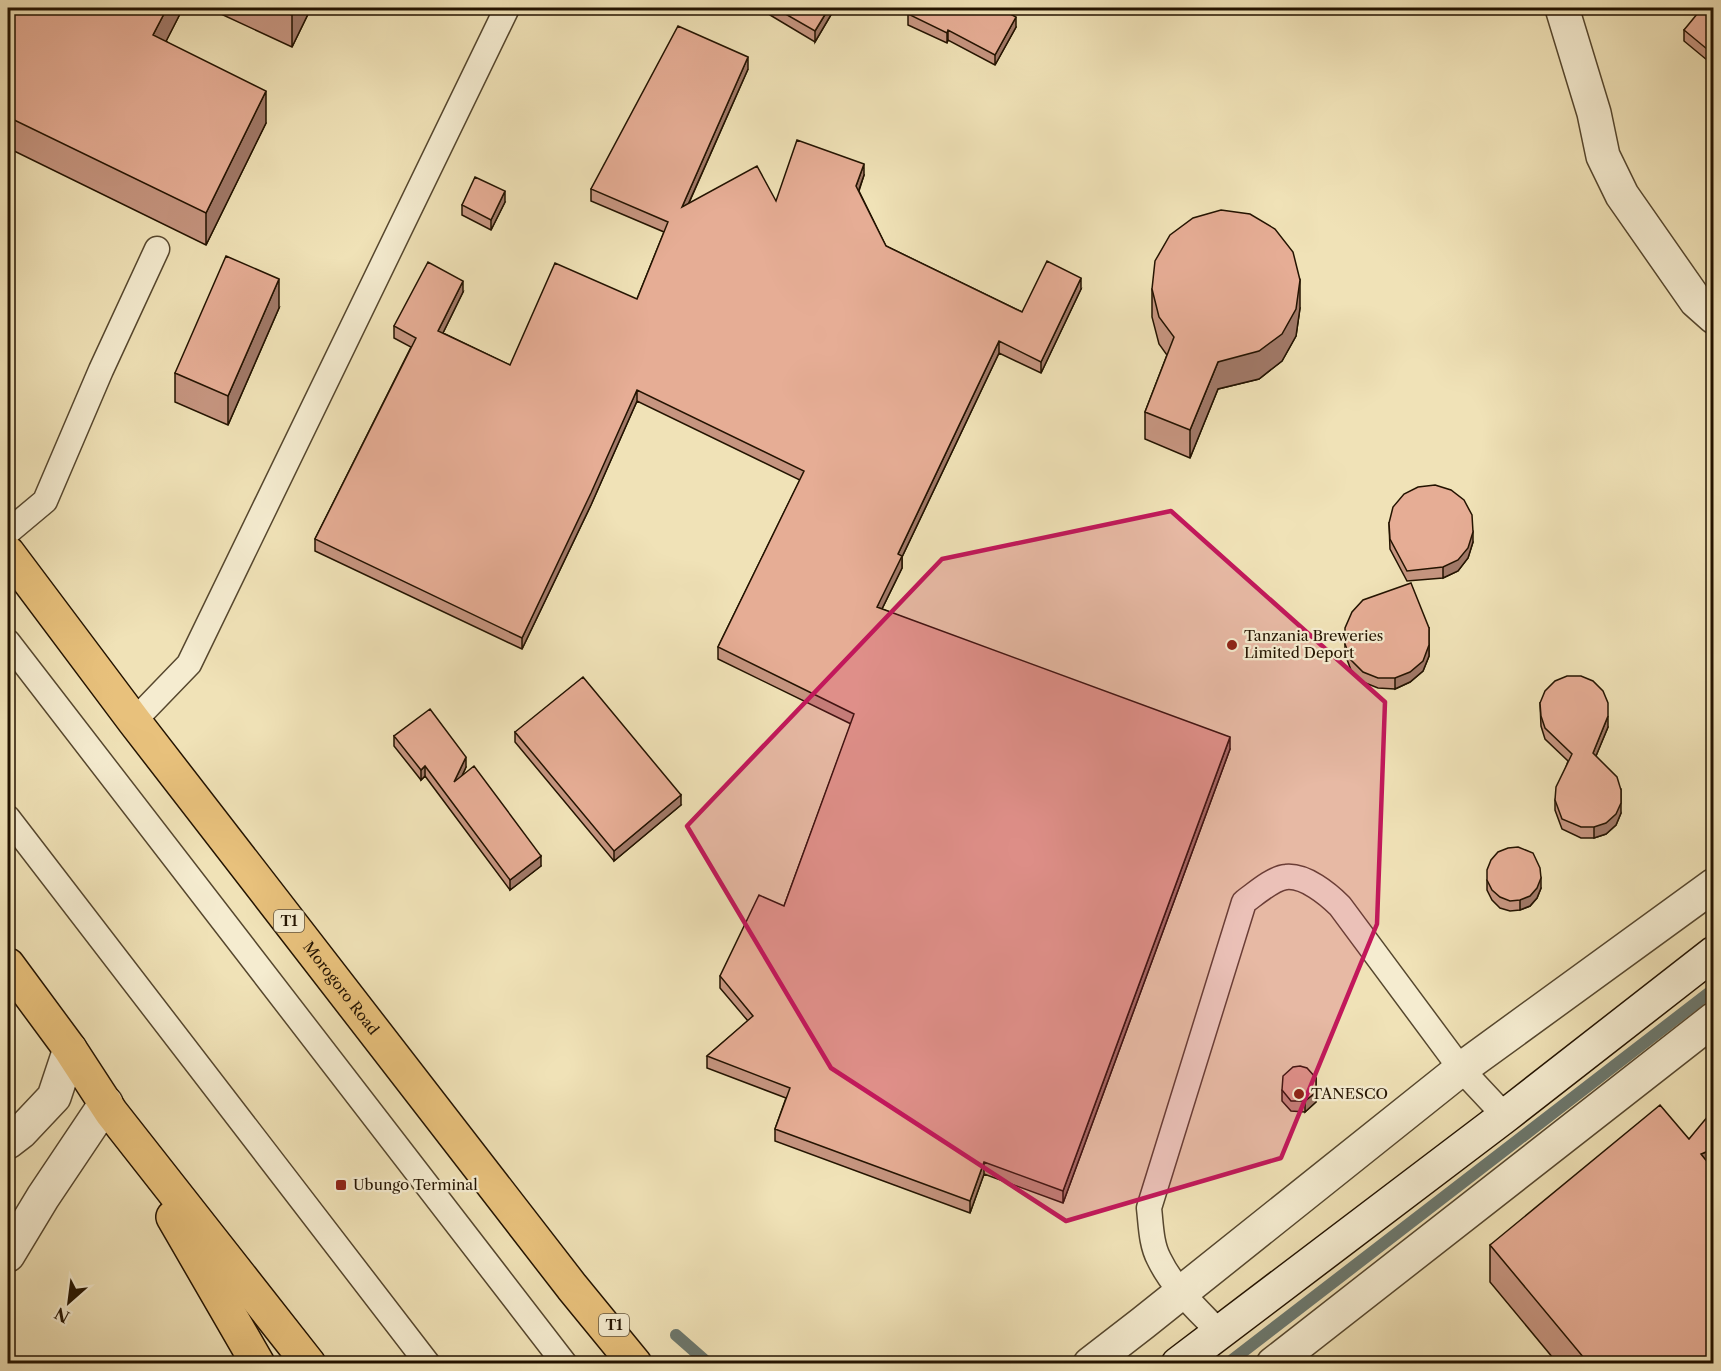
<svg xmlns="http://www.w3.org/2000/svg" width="1721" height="1371" viewBox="0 0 1721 1371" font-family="'Libre Caslon Text',serif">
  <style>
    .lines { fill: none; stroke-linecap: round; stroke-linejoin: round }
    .stream { stroke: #6c786e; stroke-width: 12 }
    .lane-casing { stroke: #56472e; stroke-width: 27 }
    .street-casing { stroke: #56472e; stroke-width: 36 }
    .secondary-casing { stroke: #231300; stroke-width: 36 }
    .highway-casing { stroke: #231300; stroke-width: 36 }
    .lane { stroke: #f5ecd0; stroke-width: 24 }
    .street { stroke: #f5ecd0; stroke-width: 33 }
    .secondary { stroke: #f5ecd0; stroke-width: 33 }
    .highway { stroke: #e8c17c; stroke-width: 33 }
    .wall { fill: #c69580; stroke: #231300; stroke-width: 1.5 }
    .shaded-wall { fill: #a17968; stroke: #231300; stroke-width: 1.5 }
    .building { fill: #e6ad95; stroke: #231300; stroke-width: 1.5 }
    .marked { fill: #c2185b; fill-opacity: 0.2; stroke: #c2185b; stroke-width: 4.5; stroke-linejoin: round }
    .poi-dot { fill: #8f2418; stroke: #f5ecd0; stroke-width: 2 }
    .labels { text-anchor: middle; stroke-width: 4.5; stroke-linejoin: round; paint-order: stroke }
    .shield { fill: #f5ecd0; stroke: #62543e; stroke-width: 1.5 }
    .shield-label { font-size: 14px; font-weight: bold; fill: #231300 }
    .poi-label { font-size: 15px; fill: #231300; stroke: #f5ecd0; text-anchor: start }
    .street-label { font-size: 15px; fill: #231300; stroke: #f5ecd0 }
  </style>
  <rect width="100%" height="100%" fill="#f0e2b7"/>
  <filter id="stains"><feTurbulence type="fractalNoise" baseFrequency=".00333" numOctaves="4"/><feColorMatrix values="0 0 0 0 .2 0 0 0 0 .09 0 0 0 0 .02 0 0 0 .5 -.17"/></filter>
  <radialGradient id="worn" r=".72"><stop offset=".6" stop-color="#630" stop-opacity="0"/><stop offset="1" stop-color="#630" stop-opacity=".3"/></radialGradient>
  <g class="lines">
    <path class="stream" d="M676 1335 709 1364
      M1227 1364 1714 989"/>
    <defs>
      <path id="lane" d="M8 532 45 501 101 370 157 249
        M8 642 565 1364
        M134 721 189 664 507 8
        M8 818 428 1364
        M1219 1332C1197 1309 1173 1288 1159 1259 1151 1244 1151 1225 1149 1208L1244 902C1254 895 1273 878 1286 877 1305 875 1328 894 1340 906L1461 1069 1505 1116"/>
      <path id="street" d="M1562 8 1594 113 1603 156 1622 195 1696 301 1714 317
        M8 1142 21 1132 54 1097 70 1049
        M8 1255 43 1197 106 1103
        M1090 1364 1143 1323 1461 1069 1714 885
        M1273 1364 1714 1019"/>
      <path id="secondary" d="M1178 1364 1505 1116 1714 953"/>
      <g id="highway">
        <path id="s1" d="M8 553 134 721 572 1287 635 1364"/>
        <path d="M8 965 70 1049 111 1112 309 1364"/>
        <path d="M173 1217 258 1364"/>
      </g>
    </defs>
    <use href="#lane" class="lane-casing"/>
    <use href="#street" class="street-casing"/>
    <use href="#secondary" class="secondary-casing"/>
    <use href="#highway" class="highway-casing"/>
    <use href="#lane" class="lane"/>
    <use href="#street" class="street"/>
    <use href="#secondary" class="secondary"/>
    <use href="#highway" class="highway"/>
  </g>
  <path class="wall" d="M8 8H183L166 41 266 123 206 245 8 148Z
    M208 8H311L292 47Z
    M770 8H835L815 42 770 15Z
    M1713 11V65L1684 41V30Z
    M908 14 1016 27 995 65 948 40 947 43 908 25Z
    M748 69 689 203 776 201 864 175 859 191 886 246 1022 312 1081 289 1041 373 999 353 902 557V568L882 609 1230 749 1063 1203 984 1174 970 1213 775 1141V1129L786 1098 707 1068V1056L748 1021 720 988V976L784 906 851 724 718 659V647L800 480 637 401 591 505 522 649 315 551V539L411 347 394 338V326L463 292 443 333 510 365 637 299 664 232 591 201V189Z
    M505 202 491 230 462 215V205Z
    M1152 289 1300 308 1296 336 1282 361 1259 379 1218 389 1190 458 1145 439V412L1167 355 1159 344 1152 317Z
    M279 308 228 425 175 402V373Z
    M1389 523 1473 542 1468 558 1458 571 1443 578 1407 581 1390 549Z
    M1429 628V656L1423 671 1410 682 1395 689 1378 688 1363 682 1351 670 1345 654V644Z
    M1540 703 1608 727 1596 756 1621 813 1616 825 1606 834 1594 838H1581L1562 829 1555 810V800L1568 761 1545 739 1541 726Z
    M515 732 681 805 614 861 515 742Z
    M394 736 466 767 462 776 541 866 510 890 425 776 421 780 394 746Z
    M1487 880 1541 888 1537 898 1530 906 1520 910 1510 911 1500 908 1492 900 1487 890Z
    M1316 1078V1102L1305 1112 1291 1111 1282 1101V1090Z
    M1689 1139 1713 1364H1558L1490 1282V1245Z"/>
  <path class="shaded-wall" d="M167 8H183L153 67V35Z
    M296 8H311L292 47V15Z
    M829 8H835L815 42V31Z
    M1016 17V27L995 65V55Z
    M948 30V40L947 43V33Z
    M748 57V69L682 218V207Z
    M266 91V123L206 245V213Z
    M864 164V175L856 198V186Z
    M505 191V202L491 230V220Z
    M1081 278V289L1041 373V362Z
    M279 279V308L228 425V396Z
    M1300 280V308L1296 336 1282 361 1259 379 1218 389 1190 458V430L1218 362Z
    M463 281V292L438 343V331Z
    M999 341V353L902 557V568L877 619V607L898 554Z
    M637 390V401L591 505 522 649V638Z
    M1473 532V542L1468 558 1458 571 1443 578V567Z
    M1429 645V656L1423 671 1410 682 1395 689V678Z
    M1608 716V727L1593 763V753Z
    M1230 737V749L1063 1203V1191Z
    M466 757V767L454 793V782Z
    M425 766V776L421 780V770Z
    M1621 790V813L1616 825 1606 834 1594 838V827Z
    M681 795V805L614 861V851Z
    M541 856V866L510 890V880Z
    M1541 878V888L1537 898 1530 906 1520 910V900Z
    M1316 1092V1102L1305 1112V1101Z
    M13 1093V1113L8 1118V1098Z
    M1713 1149V1186L1701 1154Z
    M984 1162V1174L970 1213V1201Z"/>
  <path class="building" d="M8 8H167L153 35 266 91 206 213 8 117Z
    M275 8H296L292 15Z
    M775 8H829L815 31Z
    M911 8H999L1016 17 995 55 948 30 947 33 908 14Z
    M1702 8H1710L1713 11V54L1684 30Z
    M678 26 748 57 682 207 757 166 776 201 797 140 864 164 856 186 886 246 1022 312 1047 261 1081 278 1041 362 999 341 898 554 902 556 877 607 1230 737 1063 1191 984 1162 970 1201 775 1129 790 1088 707 1056 753 1016 720 976 759 895 784 906 854 714 718 647 804 471 637 390 591 493 522 638 315 539 416 338 394 326 428 262 463 281 438 331 510 365 555 263 637 299 668 222 591 189Z
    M475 177 505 191 491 220 462 205Z
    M1221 210 1250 214 1275 229 1293 252 1300 280 1296 309 1282 334 1259 351 1218 362 1190 430 1145 412 1174 337 1159 317 1152 289 1155 261 1170 235 1193 218Z
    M226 256 279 279 228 396 175 373Z
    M1435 485 1451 490 1464 500 1472 515 1473 532 1468 548 1458 560 1443 567 1407 571 1390 539 1389 523 1393 507 1404 494 1418 487Z
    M1411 583 1429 628V645L1423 661 1410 672 1395 678H1378L1363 672 1351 660 1345 644V628L1352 612 1363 600Z
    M1567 676H1581L1593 681 1603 691 1608 703V716L1593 753 1617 777 1621 790V803L1616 814 1606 823 1594 827H1581L1562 819 1555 800 1556 787 1572 754 1545 728 1541 716 1540 703 1545 691 1555 681Z
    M583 677 681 795 614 851 515 732Z
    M430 709 466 757 454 782 474 766 541 856 510 880 425 766 421 770 394 736Z
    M1518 847 1533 853 1540 868 1541 878 1537 888 1530 896 1520 900 1510 901 1500 897 1492 890 1487 880V870L1491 860 1498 852 1508 848Z
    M1300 1066 1307 1068 1316 1078V1092L1305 1101H1291L1282 1090 1283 1076 1293 1067Z
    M8 1085 13 1093 8 1098Z
    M1660 1105 1689 1139 1713 1110V1149L1701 1154 1713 1169V1364H1589L1490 1245Z"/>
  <path class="marked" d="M1171 511 1385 702 1377 924 1281 1158 1066 1221 831 1068 687 826 942 559Z"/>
  <g class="poi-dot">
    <circle cx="1232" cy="645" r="6"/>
    <circle cx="1299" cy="1094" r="6"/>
    <rect x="335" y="1179" width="12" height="12" rx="3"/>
  </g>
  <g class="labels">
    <g class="shield">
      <rect x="274" y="910" width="30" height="22" rx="4.5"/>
      <rect x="599" y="1314" width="30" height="22" rx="4.5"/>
    </g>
    <g class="shield-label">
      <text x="289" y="926">T1</text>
      <text x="614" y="1330">T1</text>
    </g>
    <g class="poi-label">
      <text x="1244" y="641">Tanzania Breweries<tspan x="1244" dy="17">Limited Deport</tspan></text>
      <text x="1311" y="1099">TANESCO</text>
      <text x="353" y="1190">Ubungo Terminal</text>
    </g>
    <g class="street-label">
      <text dy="5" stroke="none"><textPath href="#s1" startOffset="548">Morogoro Road</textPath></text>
    </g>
  </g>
  <rect width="1721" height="1371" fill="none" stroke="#f0e2b7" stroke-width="30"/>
  <rect x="9" y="9" width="1703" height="1353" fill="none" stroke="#231300" stroke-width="3"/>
  <rect x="15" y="15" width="1691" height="1341" fill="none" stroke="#231300" stroke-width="1.5"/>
  <g transform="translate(69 1302) rotate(208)" stroke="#f5ecd0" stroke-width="4.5" paint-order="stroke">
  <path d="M0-4.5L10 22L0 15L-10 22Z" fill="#231300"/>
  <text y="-9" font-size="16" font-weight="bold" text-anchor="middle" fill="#231300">N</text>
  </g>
  <rect width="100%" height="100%" filter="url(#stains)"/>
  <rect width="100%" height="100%" fill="url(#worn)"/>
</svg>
